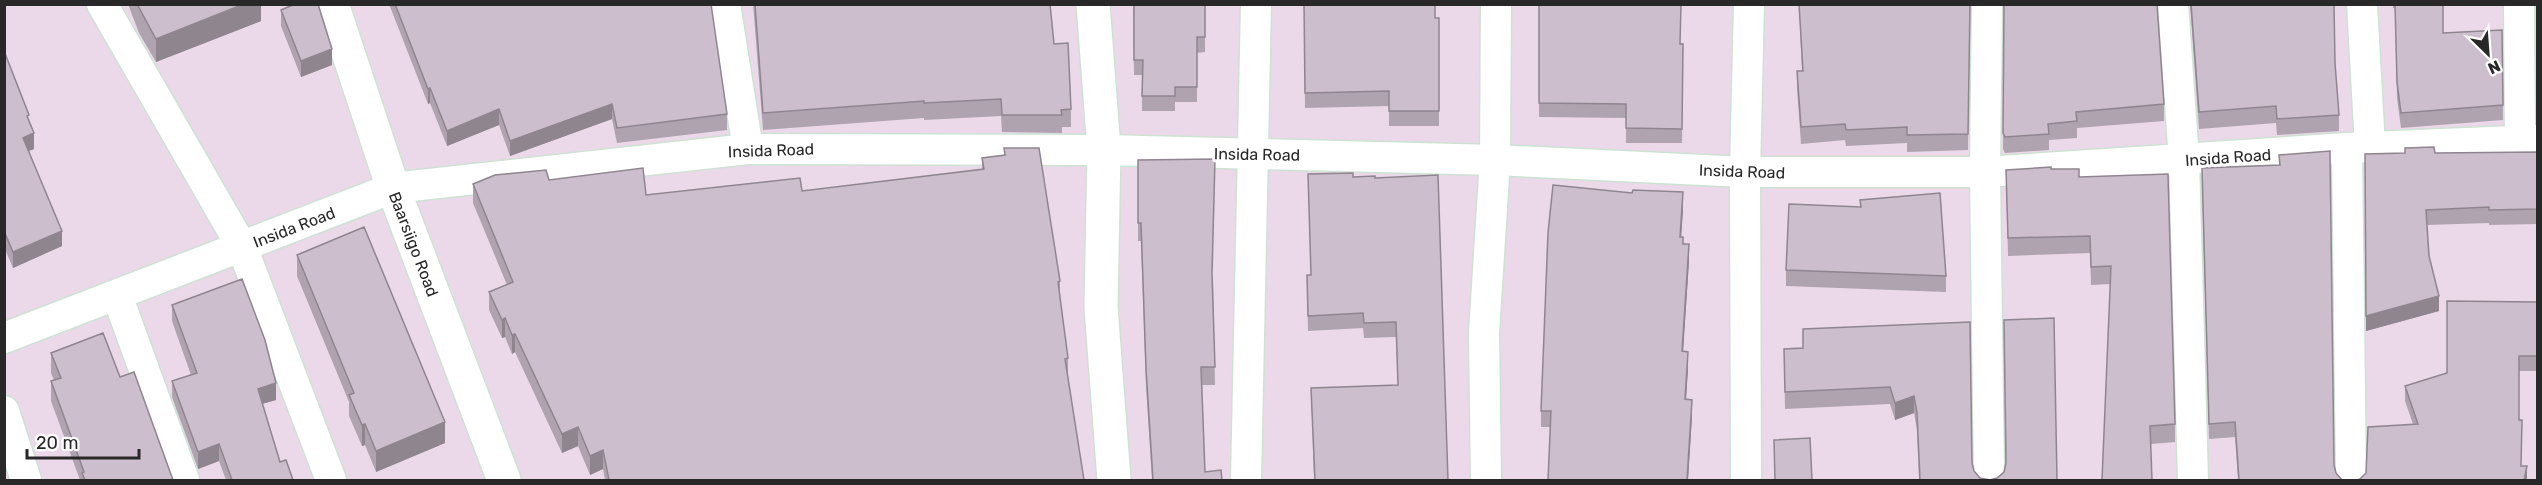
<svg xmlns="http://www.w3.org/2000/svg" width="2542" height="485" viewBox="0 0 2542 485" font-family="Rubik,sans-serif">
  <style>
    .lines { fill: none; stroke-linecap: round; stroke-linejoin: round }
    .street-casing { stroke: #cee2d4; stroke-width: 33 }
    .secondary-casing { stroke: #cee2d4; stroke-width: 36 }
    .street { stroke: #fff; stroke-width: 30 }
    .secondary { stroke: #fff; stroke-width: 33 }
    .wall { fill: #afa3af }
    .shaded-wall { fill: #8f858f }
    .building { fill: #ccbecc; stroke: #8f858f; stroke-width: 1.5 }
    .labels { text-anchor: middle; stroke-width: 6; stroke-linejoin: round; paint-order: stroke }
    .street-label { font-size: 16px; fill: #282828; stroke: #fff }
  </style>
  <rect width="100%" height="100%" fill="#ebd9ea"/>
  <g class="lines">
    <defs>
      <path id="street" d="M102 4 242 247 331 480
        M725 4 748 149
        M1987 4 1985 172 1989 480
        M2173 4 2184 160 2193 480
        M2362 4 2370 147
        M2519 4 2520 141
        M2347 148 2351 480
        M117 295 184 480
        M4 338 393 188 748 149 1104 150 1495 160 1745 172H1985L2347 148 2538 140
        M4 411 26 480
        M1246 480 1256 4
        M1486 480 1484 333 1495 160 1496 4
        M1746 480 1745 172 1749 4"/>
      <path id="secondary" d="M332 4 393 188 504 480
        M1093 4 1104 150 1101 307 1114 480"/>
    </defs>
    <use href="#street" class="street-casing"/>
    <use href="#secondary" class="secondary-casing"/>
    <use href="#street" class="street"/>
    <use href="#secondary" class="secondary"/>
  </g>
  <path class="wall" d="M128 4H261V21L156 62 139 33Z
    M389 4H711L727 114V130L617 143 612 119 510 156 499 125 447 146 430 103 428 104Z
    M753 4H1050L1054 44 1071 109V127H1062V133L1002 132 1001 116 924 120V118L763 130Z
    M1133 4H1205V52L1197 53V102H1175V111H1142V75H1134Z
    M1304 4 1439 18V126H1389V106L1305 108Z
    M1539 4 1683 44 1682 143H1626V118L1539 117Z
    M1799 4H1970L1968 150 1907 152V143L1846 146 1845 140 1801 144 1797 88V71H1802Z
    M2004 4 2164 104V121L2077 128V138L2049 140V150L2005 153 2003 149Z
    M2190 4H2334L2335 63 2339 115V131L2277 135 2276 123 2199 129Z
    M2393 4H2443V33L2502 30 2503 120 2401 128 2397 98 2395 8H2393Z
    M281 10 332 65 301 77 281 26Z
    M4 51 29 121 34 149 29 151 62 246 13 268 4 247Z
    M1004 148 1060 281V296L1068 358V377L1084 480H605L603 469 590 475 578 446 562 453 515 352 512 354 505 337 502 338 489 310V292L507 285 473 203V184L549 180 646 195 802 191 982 170V158L1004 155Z
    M2405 148 2435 153 2538 152V224L2489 225V223L2427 225 2429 256 2439 311 2366 331 2365 154 2405 153Z
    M2279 155 2334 465 2336 473 2342 480H2345H2238L2235 437 2209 439 2202 183 2279 165Z
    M1138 160 1213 281 1215 385H1202L1205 472 1222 480H1152L1146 387 1141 241H1138Z
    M2051 169 2079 177 2175 424V442L2151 444 2110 284 2091 285 2090 253 2008 256 2006 170Z
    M1308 174 1353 177 1448 480H1314L1311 388 1398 385 1396 337 1364 338 1363 328 1308 331 1307 275H1311Z
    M1860 200 1946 276V292L1786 286V270L1860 207Z
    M1683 209 1681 237 1689 261 1683 351 1688 368 1686 399 1692 416 1688 480H1548L1550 427H1541V411Z
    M297 255 445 443 376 472 365 445 362 446 349 416V402L297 276Z
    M2538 302V371H2519V420L2521 466 2527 480 2360 479 2413 424 2405 401V386L2447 373Z
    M172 305 276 400 262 404 280 462 293 480H226L219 461 198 469 172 397V381L191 375 172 321Z
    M1970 322 1972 463 1974 471 1980 478 1990 480H2057H1919L1917 430 1914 413 1895 420 1890 404 1785 409 1784 349 1803 348Z
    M51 353 120 377 173 480H80L51 401V381L54 380 51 373Z"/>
  <path class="shaded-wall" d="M244 4H261V21L156 62V39Z
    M332 49V65L301 77V61Z
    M430 88V103L428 104V89Z
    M612 104V119L510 156V141Z
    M499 109V125L447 146V131Z
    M34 133V149L23 153V138Z
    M1683 192V209L1680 254V237Z
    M62 231V246L13 268V252Z
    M1689 244V261L1682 368V351Z
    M2439 296V311L2366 331V316Z
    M505 318V337L502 338V320Z
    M515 334V352L512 354V335Z
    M1688 352V368L1685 416V399Z
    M276 383V400L258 405V389Z
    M1914 396V413L1895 420V403Z
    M1692 400V416L1688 480H1687Z
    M445 422V443L376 472V451Z
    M365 424V445L362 446V425Z
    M578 427V446L562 453V434Z
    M219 444V461L198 469V452Z
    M603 450V469L590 475V456Z
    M2527 466V480H2524Z"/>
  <path class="building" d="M137 4H244L156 39Z
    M295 4H318L332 49 301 61 281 10Z
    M395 4H711L727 114 617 128 612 104 510 141 499 109 447 131 430 88 428 89Z
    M755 4H1050L1054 44 1068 43 1071 109 1061 110 1062 115H1002L1001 99 924 103V101L763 113Z
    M1134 4H1205V37H1197V87H1175V96H1142L1143 60H1134Z
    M1304 4H1435V18H1439V111H1389V91L1305 93Z
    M1539 4H1681L1680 44H1683L1682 129 1626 128V104L1539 103Z
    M1799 4H1970L1968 134 1907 135V127L1846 130 1845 124 1801 127 1797 71H1803Z
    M2004 4H2157L2164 104 2076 112 2077 121 2048 124 2049 134 2005 137 2003 133Z
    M2191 4H2334L2335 63 2339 115 2277 119 2276 106 2199 112Z
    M2395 4H2443V33L2502 30 2503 105 2401 113 2397 82Z
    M2537 32H2538L2537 102Z
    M4 51 29 115 27 116 34 133 23 138 62 231 13 252 4 231Z
    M2434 147 2435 153 2538 152V209L2489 210V207L2426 210 2429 256 2439 296 2366 316 2365 154 2405 153V148Z
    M1004 148H1039L1060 281 1058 282 1068 358 1065 359 1084 480H609L603 450 590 456 578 427 562 434 515 334 512 335 505 318 502 320 489 292 513 282 473 184 495 175 546 170 549 180 643 168 646 195 800 178 802 191 984 169 982 158 1005 155Z
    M2330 151 2334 465 2336 473 2342 480H2345H2239L2235 422 2209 424 2202 168 2280 165 2279 155Z
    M1215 159 1212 274 1215 367H1201L1205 472 1221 470 1222 480H1153L1146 369 1141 223H1138V160Z
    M2051 167V169H2079V177L2168 174 2175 424 2150 426 2152 480H2102L2111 266 2091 267 2090 236 2008 238 2006 170Z
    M1353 173V177L1375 176V178L1438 175 1448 480H1315L1311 388 1398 385 1396 322 1364 323 1363 313 1308 316 1307 275H1311L1308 174Z
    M1553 185 1632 193 1633 190 1683 192 1680 237H1683V244H1689L1682 351 1688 352 1685 399 1692 400 1687 480H1548L1551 411H1541L1548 233Z
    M1940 193 1946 276 1786 270 1789 204 1861 207 1860 200Z
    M364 227 445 422 376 451 365 424 362 425 349 395 354 393 297 255Z
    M242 279 265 340 276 383 258 389 280 462 286 460 293 480H232L219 444 198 452 172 381 197 373 172 305Z
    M2447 301 2538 302V356H2519V420H2522L2521 466H2527L2524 480H2357L2360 479 2366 473 2368 427 2418 424 2405 386 2447 373Z
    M2054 318 2057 480H1920L1917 413 1914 396 1895 403 1890 387 1785 392 1784 349 1803 348V329L1970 322 1972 463 1974 471 1980 478 1990 480 1997 478 2004 472 2006 463 2004 320Z
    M103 333 120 377 134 372 173 480H85L82 473 84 472 51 381 61 378 51 353Z
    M1810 438 1812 480H1775L1774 440Z"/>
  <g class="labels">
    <g class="street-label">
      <text transform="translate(771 150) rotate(-2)" y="6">Insida Road</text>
      <text transform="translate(1257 154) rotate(1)" y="6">Insida Road</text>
      <text transform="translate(2228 157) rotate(-4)" y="6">Insida Road</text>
      <text transform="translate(1742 171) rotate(2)" y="6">Insida Road</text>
      <text transform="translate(294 227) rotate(-21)" y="6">Insida Road</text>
      <text transform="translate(414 244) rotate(69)" y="6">Baarsiigo Road</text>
    </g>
  </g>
  <rect width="2542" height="485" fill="none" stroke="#282828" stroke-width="12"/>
  <g transform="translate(2488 54) rotate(155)" stroke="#ffffff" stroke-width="4.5" paint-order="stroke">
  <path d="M0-4.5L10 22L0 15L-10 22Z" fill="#282828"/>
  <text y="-9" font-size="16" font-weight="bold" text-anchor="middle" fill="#282828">N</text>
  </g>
  <path d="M27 449v9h112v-9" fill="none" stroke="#282828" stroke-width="3"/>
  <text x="36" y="449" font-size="18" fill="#282828" stroke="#ffffff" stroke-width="4.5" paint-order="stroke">20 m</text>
</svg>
